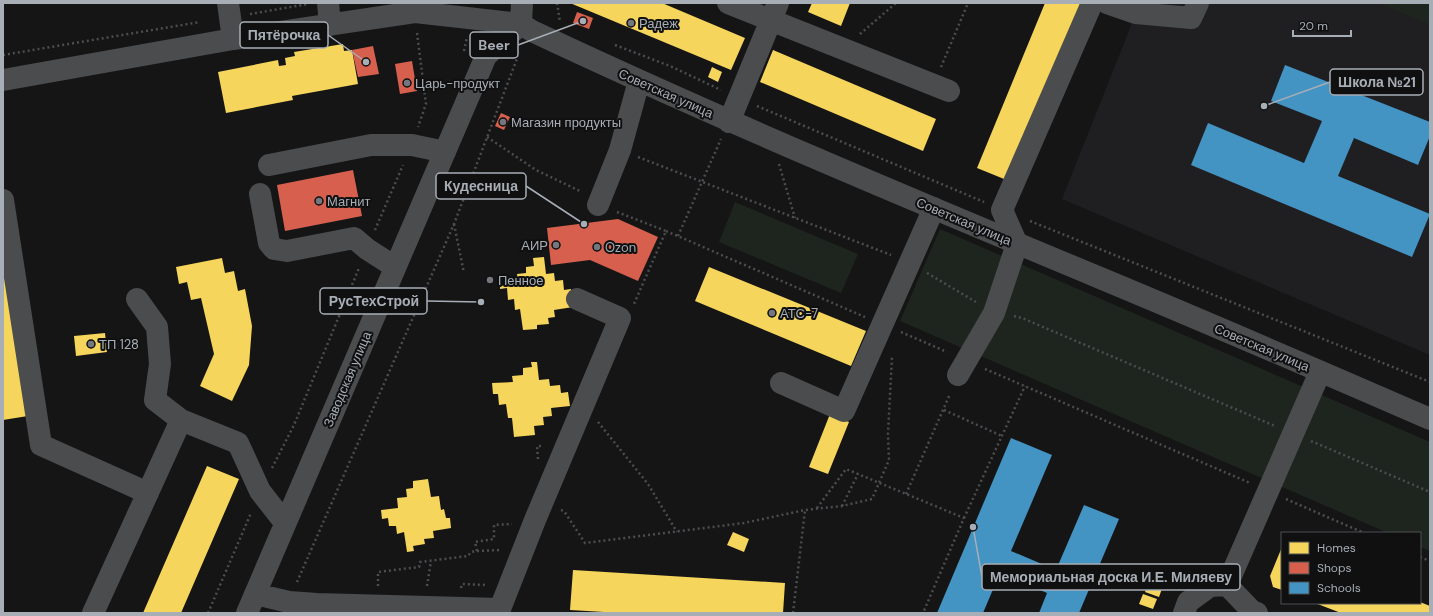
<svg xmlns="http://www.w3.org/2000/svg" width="1433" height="616" viewBox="0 0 1433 616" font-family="'DM Sans',sans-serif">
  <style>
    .built { fill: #1f1f21 }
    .green { fill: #1e241e }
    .homes { fill: #f6d55c }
    .shops { fill: #d6604d }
    .schools { fill: #4393c3 }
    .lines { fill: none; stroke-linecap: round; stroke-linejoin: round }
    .path { stroke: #4b4d50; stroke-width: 2.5; stroke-dasharray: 2 3; stroke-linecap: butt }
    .minor { stroke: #4a4c4e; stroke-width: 22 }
    .poi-dot { fill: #74787e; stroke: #101011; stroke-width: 1.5 }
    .labels { text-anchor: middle; stroke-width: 4; stroke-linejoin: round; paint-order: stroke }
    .poi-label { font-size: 13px; fill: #a7aeb6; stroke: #101011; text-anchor: start }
    .street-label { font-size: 13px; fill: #a7aeb6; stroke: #101011 }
    .leader { fill: none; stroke: #a7aeb6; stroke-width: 1.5 }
    .callout-dot { fill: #a7aeb6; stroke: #101011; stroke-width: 1.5 }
    .callout { fill: #101011; stroke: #a7aeb6; stroke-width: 1.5 }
    .callout-label { font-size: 14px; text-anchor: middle; font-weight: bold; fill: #a7aeb6 }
  </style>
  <rect width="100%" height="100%" fill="#151516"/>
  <path class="built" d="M1140 3H1430V355L1062 199Z"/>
  <path class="green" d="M1379 3H1430V25Z
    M735 202 858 254 841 293 719 242Z
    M940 229 1430 442V551L1420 547V533H1388L900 321Z"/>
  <path class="homes" d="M570 3H662L745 38 731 70Z
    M812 3H850L841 26 808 12Z
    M1045 3H1082L1009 181 977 168Z
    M343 44 344 51 352 50 358 84 292 96 293 100 226 113 218 72 278 60 279 66 286 65 285 58 295 56 294 52Z
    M773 50 936 119 923 151 760 82Z
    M712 67 722 72 718 82 708 77Z
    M544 257 546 274 554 273 555 281 563 280 564 290 571 289 573 307 554 310 555 317 548 318 549 324 537 325V329L523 330 520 309 515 310 514 299 508 300 507 288 500 289V286L518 284 517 274 526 273V267L534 266 533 258Z
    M222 258 225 273 234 271 238 291 245 289 252 326 249 365 232 401 200 386 214 354 201 298 191 300 187 282 179 284 176 267Z
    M3 264 34 415 3 420Z
    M709 267 866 331 851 366 695 301Z
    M105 333 107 352 76 356 74 336Z
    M531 362H537L539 380 549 379 550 386 560 385 561 393 568 392 570 406 551 408 552 416 543 417 544 425 534 426 535 435 514 437 512 418H508L506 404 499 405 498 394H493L492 383 513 382 512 376 523 375V368L532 367Z
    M830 414 849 422 828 474 809 467Z
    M207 466 239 479 181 613H143Z
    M428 479 431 497 439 496 441 510 444 509 446 518H450L451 528 433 531 434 538 424 539 425 544 413 546 414 551 407 552 404 532 397 534 396 526H389L388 518 382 519 381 510 398 508 397 498 407 497 406 489 413 488V481Z
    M733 532 749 539 744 552 727 545Z
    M1282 547V590L1273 587 1270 576Z
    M573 570 785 583 783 613H621L570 610Z
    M1150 578 1164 583 1159 597 1145 592Z
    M1143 594 1157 599 1153 609 1139 604Z
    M1420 602 1430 606V613H1341L1315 603Z"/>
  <path class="shops" d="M577 12 593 18 589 29 573 23Z
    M373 46 379 74 358 77 352 50Z
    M412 61 417 91 400 94 395 64Z
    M501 113 510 117 504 130 495 126Z
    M353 170 362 216 285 231 277 185Z
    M618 219 658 237 638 281 590 260 551 265 547 228Z"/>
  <path class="schools" d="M1285 65 1430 122V136L1418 165 1354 138 1338 176 1430 214 1412 257 1191 165 1208 123 1304 163 1322 121 1271 101Z
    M1011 438 1052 455 1011 551 1056 570 1084 505 1119 519 1079 613H1039L1047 593 1000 573 983 613H937Z"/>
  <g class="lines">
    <path class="path" d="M557 3 560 22
      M250 14 308 4
      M417 33 426 104 418 127
      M860 34 896 3
      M615 45 670 66 721 90
      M464 51 467 37
      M3 55 200 22
      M941 67 968 3
      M757 106 984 202
      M487 137 536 170 582 192
      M638 157 891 255
      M779 164 795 218
      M617 212 666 231 634 304
      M1030 221 1430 382
      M454 224 464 273
      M375 230 403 165
      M666 231 865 317
      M678 236 721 139
      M927 273 976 302
      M1014 316 1022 318 1275 426
      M901 332 947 352
      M985 369 1250 483
      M944 410 1002 436
      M598 422 648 484 677 532
      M1311 441 1430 492
      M538 459 537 446H543
      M272 468 294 425 359 268
      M906 494 950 394
      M1286 499 1364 533
      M842 506 858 474
      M817 508 846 469 964 518 923 613
      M561 510 564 511 585 543 744 523 805 510 842 506 872 499 889 460 888 434 892 357
      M964 518 1025 386
      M477 551 501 550
      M1420 557 1430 561
      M297 582 454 224 518 56
      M378 586V572L419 567 420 562 468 556 471 552 477 551 475 542 494 539V525L512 524
      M427 586 431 561
      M461 588 462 584 487 585
      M208 613 251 513
      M793 613 805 510"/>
    <path class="minor" d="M228 3 233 39
      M328 3 330 25
      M522 3 521 24 532 31C721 120 913 200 1105 280 1213 325 1322 372 1430 419
      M728 3 949 91
      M1107 3 1136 13 1191 18 1198 3
      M3 80 233 39 415 12 521 24
      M729 122 778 3
      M269 165 371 145H412L445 152
      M260 194 269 243 274 249 287 251 354 238 367 249 395 267
      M3 200 41 445 148 493
      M598 205 620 150 639 81
      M958 375 994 313 1017 244 1002 210 1092 3
      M781 383 844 411 934 208
      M181 420 238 443 260 491 285 523
      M255 594 289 602 317 604 500 609 535 520 620 318 577 299
      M93 613 181 420 155 400 160 364 157 327 137 299
      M247 613 486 56 521 24
      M1184 613 1188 602 1210 586 1227 585
      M1257 613 1252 611 1227 585 1320 372"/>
  </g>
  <g class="poi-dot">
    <circle cx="631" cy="23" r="4"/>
    <circle cx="407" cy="83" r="4"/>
    <circle cx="503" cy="122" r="4"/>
    <circle cx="319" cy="201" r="4"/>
    <circle cx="556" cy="245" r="4"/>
    <circle cx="597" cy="247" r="4"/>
    <circle cx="490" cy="280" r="4"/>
    <circle cx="772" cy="313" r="4"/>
    <circle cx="91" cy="344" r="4"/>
  </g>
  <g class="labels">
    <g class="poi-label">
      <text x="639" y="28">Радеж</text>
      <text x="415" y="88">Царь-продукт</text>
      <text x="511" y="127">Магазин продукты</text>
      <text x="327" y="206">Магнит</text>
      <text x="548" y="250" text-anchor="end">АИР</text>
      <text x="605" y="252">Ozon</text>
      <text x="498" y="285">Пенное</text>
      <text x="780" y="318">АТС-7</text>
      <text x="99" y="349">ТП 128</text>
    </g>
    <g class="street-label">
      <text transform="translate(666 93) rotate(24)" y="5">Советская улица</text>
      <text transform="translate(964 221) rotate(23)" y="5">Советская улица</text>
      <text transform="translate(1262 347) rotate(23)" y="5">Советская улица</text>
      <text transform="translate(347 379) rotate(-67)" y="5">Заводская улица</text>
    </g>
  </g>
  <path class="leader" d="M366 62L328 35M583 21L518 45M1264 106L1330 82M584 224L526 186M481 302L427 301M973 527L982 577"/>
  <g class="callout-dot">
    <circle cx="366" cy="62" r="4"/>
    <circle cx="583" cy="21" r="4"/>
    <circle cx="1264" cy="106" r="4"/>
    <circle cx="584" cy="224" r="4"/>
    <circle cx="481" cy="302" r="4"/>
    <circle cx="973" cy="527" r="4"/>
  </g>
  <g class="callout">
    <rect x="240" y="22" width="88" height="26" rx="4"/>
    <rect x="470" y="32" width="48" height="26" rx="4"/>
    <rect x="1330" y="69" width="93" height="26" rx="4"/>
    <rect x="436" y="173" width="90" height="26" rx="4"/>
    <rect x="320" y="288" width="107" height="26" rx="4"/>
    <rect x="982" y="564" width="258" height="26" rx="4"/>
  </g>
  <g class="callout-label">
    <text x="284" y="40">Пятёрочка</text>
    <text x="494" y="50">Beer</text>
    <text x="1377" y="87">Школа №21</text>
    <text x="481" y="191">Кудесница</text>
    <text x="374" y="306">РусТехСтрой</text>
    <text x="1111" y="582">Мемориальная доска И.Е. Миляеву</text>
  </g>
  <rect width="1433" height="616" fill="none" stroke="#a7aeb6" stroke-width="8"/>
  <rect x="1281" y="532" width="140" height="72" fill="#101011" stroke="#4c4f53"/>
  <rect x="1289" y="542" width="20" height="12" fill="#f6d55c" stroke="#4c4f53"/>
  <text x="1317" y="552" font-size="12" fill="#a7aeb6">Homes</text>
  <rect x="1289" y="562" width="20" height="12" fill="#d6604d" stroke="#4c4f53"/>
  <text x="1317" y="572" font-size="12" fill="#a7aeb6">Shops</text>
  <rect x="1289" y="582" width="20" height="12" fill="#4393c3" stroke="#4c4f53"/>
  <text x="1317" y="592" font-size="12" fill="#a7aeb6">Schools</text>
  <path d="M1293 30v6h58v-6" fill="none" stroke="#a7aeb6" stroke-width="2"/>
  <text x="1299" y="30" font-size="12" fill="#a7aeb6" stroke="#101011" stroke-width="3" paint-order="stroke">20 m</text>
</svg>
